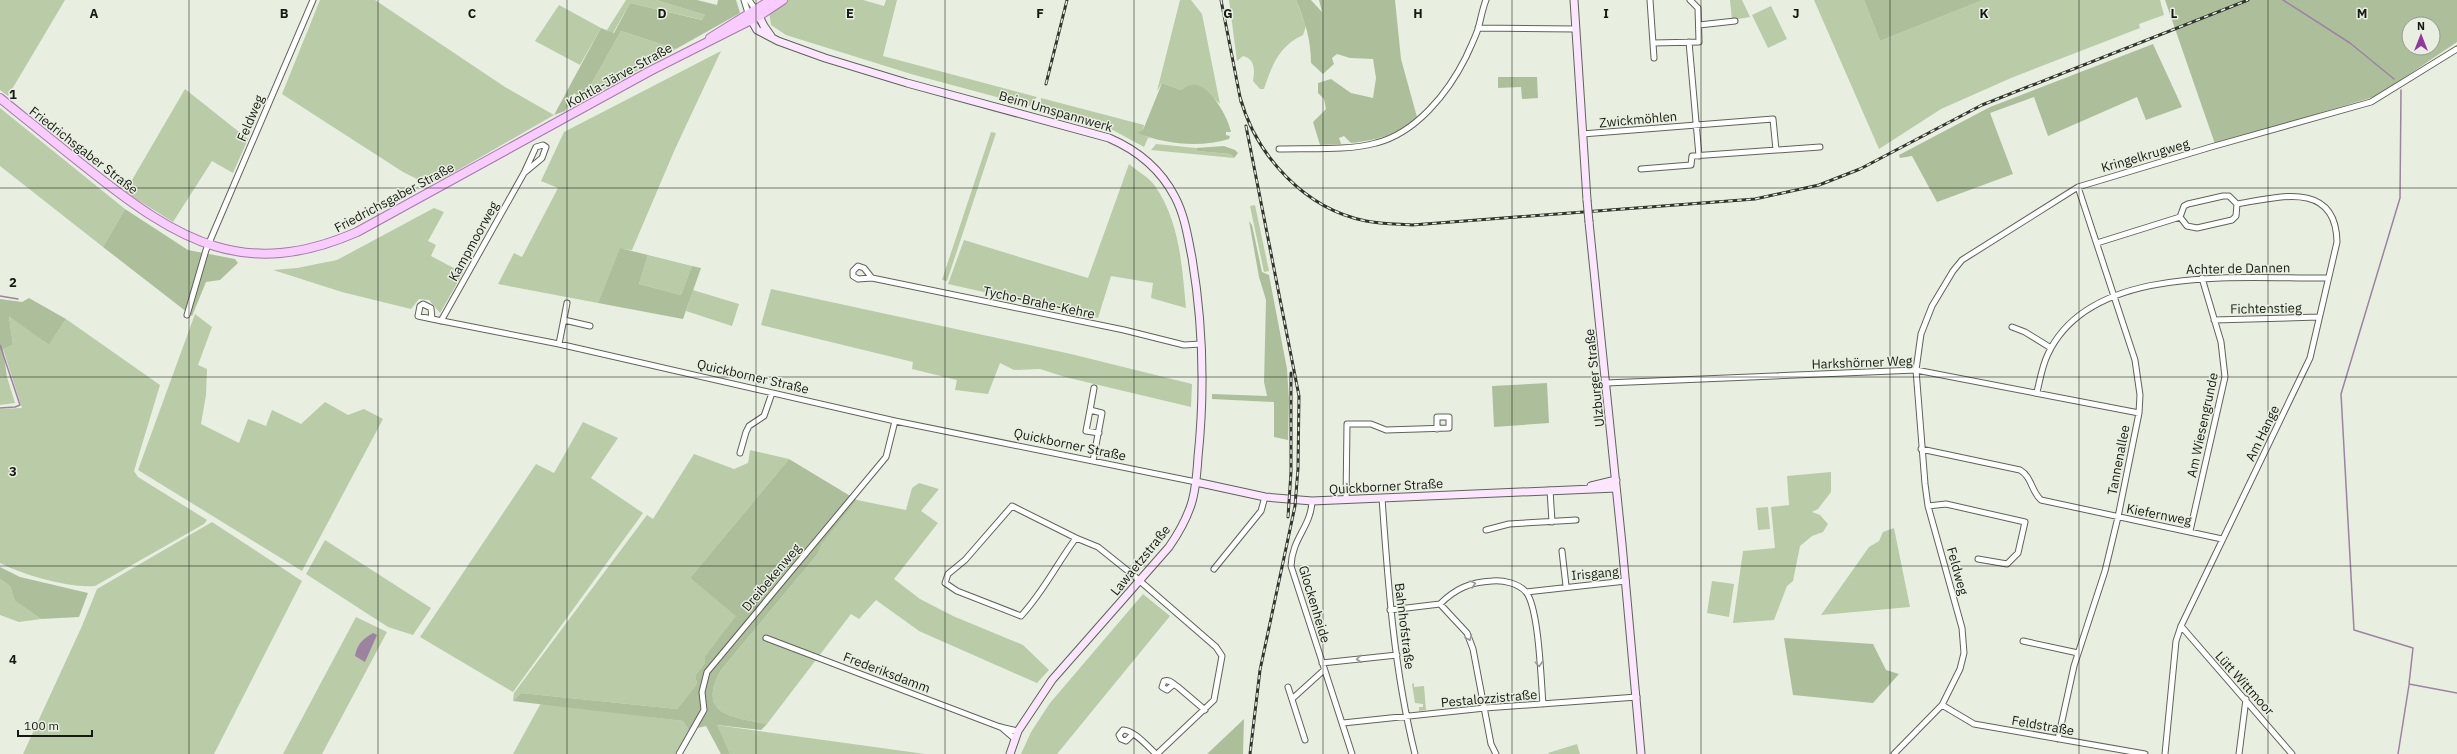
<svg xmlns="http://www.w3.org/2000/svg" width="2457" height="754" viewBox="0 0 2457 754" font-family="'IBM Plex Sans',sans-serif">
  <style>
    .green { fill: #b9cba7 }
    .forest { fill: #adbf9a; fill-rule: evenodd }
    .water { fill: #9d83a1 }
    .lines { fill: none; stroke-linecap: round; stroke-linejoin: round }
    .stream { stroke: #9d83a1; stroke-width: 1.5 }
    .street-casing { stroke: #5e6458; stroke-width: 7 }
    .secondary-casing { stroke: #5e6458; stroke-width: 9 }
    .primary-casing { stroke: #a777ad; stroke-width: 10 }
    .street { stroke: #fff; stroke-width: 5 }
    .secondary { stroke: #fce6ff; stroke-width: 7 }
    .primary { stroke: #f8ccff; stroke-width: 8 }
    .rail-casing { stroke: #32342e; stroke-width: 3 }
    .rail { stroke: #e8efe1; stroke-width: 1.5; stroke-dasharray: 4.5; stroke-linecap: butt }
    .secondary-bridge-casing { stroke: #5e6458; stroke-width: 9; stroke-linecap: butt }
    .secondary-bridge { stroke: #fce6ff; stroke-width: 7 }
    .oneway { stroke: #979895 }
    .grid { fill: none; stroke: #171914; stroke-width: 1; stroke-opacity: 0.55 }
    .labels { text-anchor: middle; stroke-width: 3; stroke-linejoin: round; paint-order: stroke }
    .street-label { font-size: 13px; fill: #171914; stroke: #e8efe1 }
    .grid-label { font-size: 13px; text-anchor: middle; font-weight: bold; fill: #171914; stroke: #e8efe1; stroke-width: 3; stroke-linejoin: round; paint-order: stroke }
  </style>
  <rect width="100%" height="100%" fill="#e8efe1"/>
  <path class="green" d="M0 0H65L8 96 0 90Z
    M320 0H375L505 87 554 115 439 181 419 180 403 172 282 94Z
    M626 0H656L705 15 703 20 630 3 613 33 607 30Z
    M787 0H863L884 6 886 0H897L883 56 1037 97 1030 106 911 74 786 35 771 25 769 12Z
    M1180 0H1191L1202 14 1220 104C1206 92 1200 79 1181 90L1162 83 1157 91Z
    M1229 0H1296L1306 26 1303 35C1279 46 1272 65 1264 89H1260L1253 81C1255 70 1255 59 1243 56L1237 61Z
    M1730 0H1742L1750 17 1732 20Z
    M1814 0H1864L1880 41 1983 0H2160L2164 15 2139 24 2140 28 2011 78 1941 109 1879 149Z
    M559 5 601 28 580 65 535 41Z
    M1771 6 1787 39 1768 48 1752 15Z
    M621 31 676 49 578 104 579 97 588 90Z
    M721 51 675 149 632 250 620 249 598 303 498 284 514 253 522 257 558 188 541 181 564 132Z
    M185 89 248 139 233 173 212 161 173 222 125 192Z
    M1041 98 1144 125 1143 131 1138 133 1152 139 1148 138 1144 147 1109 128 1041 109Z
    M0 108 125 209 103 247 0 166Z
    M991 132 996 133 947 281 942 280Z
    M1156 144 1196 148 1197 151 1230 154 1234 158 1151 150Z
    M1129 164C1137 171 1150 178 1155 186 1180 222 1182 267 1186 308L1151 298 1153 283 1111 276 1098 318 948 284 964 240 1088 278Z
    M1255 205 1269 271 1264 272 1250 206Z
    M434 208 444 212 428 241 436 245 431 256 463 273 440 313 429 300 419 299 411 309 342 292 273 270 297 268 337 260Z
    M648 255 692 266 681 295 639 284Z
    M771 289 1071 354 1192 384 1191 407 1065 377 1040 369 1014 370 1000 363 988 394 955 390 957 380 912 369 913 362 761 325Z
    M693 290 739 304 732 326 686 311Z
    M195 314 212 327 198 365 207 369 206 395 201 424 239 443 248 419 266 426 272 410 301 424 325 402 348 415 364 409 383 419 302 571 138 470Z
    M9 315 49 345 66 319 160 385 134 471 138 477 207 520 204 524 95 586C68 588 23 575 0 563V409L22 408 3 349 13 345Z
    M0 376 7 377 15 403 0 405Z
    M583 422 618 438 591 478 643 513 513 692 420 637 536 464 554 473Z
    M750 450 789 459 690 578 737 616 705 656V663L695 676 697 684 677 709 521 693 513 701 514 693 647 515 653 519 694 454 734 469 748 463Z
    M1831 472V492L1818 509 1812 512 1820 515 1828 524 1823 532 1812 536 1800 546 1793 581 1787 586 1774 620 1733 623 1743 551 1775 548 1771 507 1789 505 1787 476Z
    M919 483 939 489 921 511 938 523 894 579 920 599 953 616 1023 645 1049 670 1037 683 919 631 876 600 859 619 851 614 767 724C732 717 696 715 721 670L816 556 818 539 828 535 857 500 906 510 912 488Z
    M1768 507 1770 529 1758 530 1756 508Z
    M212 522 302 581 214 754H23L82 626 97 589Z
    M1894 528 1910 607 1821 615 1869 547 1879 541 1883 532Z
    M325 540 431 608 413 635 388 627 306 574Z
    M0 579 10 586 15 601 41 619 19 622 0 615Z
    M1712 581 1734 584 1729 617 1707 613Z
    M1143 594 1170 616 1057 754H1021L1031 732 1050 703Z
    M356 617 387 632 322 754H283Z
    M1414 683V687L1424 686 1426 710 1419 711V707H1423V704L1415 703 1412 684Z
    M541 703 683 721 689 730 675 754H513Z
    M716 725 925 754H730Z
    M1577 744 1580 754H1549L1548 753Z"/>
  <path class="forest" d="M656 0H697L717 5 718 0H736L740 13 676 49 621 31 588 90 579 97 574 93 565 111 554 115 601 28 614 33 630 3 702 20 705 15Z
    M1296 0H1311L1322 12 1319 0H1395L1401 59 1417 117C1398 135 1377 140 1351 143L1344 136 1339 138 1341 144 1320 145 1313 122 1326 109 1324 99 1318 93V83L1331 79 1351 93 1373 98 1376 78 1373 59 1350 58 1337 54 1332 58 1334 64 1323 74 1311 63C1311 40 1305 21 1296 0Z
    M1864 0H1983L1880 41Z
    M2165 0H2457V42L2377 96 2215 144ZM2409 24H2433V48H2409Z
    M2153 44 2182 107 2146 120 2137 97 2048 136 2034 97 1990 113 2013 174 1937 202 1912 156 1900 158 1899 155 1990 107Z
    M1498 77H1537L1538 98 1522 99 1521 87 1498 88Z
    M1162 83 1181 90C1186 87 1190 84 1196 85 1211 87 1228 117 1231 132H1226V135L1230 136 1229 139C1200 148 1164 144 1137 133L1143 130Z
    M1224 146 1235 150 1238 153 1234 158 1230 154 1197 151 1196 148Z
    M125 209 188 250 235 259 238 263 220 280 206 282 192 316 103 247Z
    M1249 221 1252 225 1262 272 1269 275 1287 369 1289 400 1288 440 1274 437V402L1212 399V394L1267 396 1264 382 1266 300 1259 277Z
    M620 248 648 255 639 284 681 295 692 266 701 268 683 319 598 303Z
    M29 298 66 319 49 345 9 316 13 345 3 349 7 377 0 376V299L22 302Z
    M1547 383 1549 423 1494 427 1492 386Z
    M789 459 857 500 822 543 816 556 721 670C696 715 732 717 767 724L761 730 717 725 730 754H721L706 726 689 730 683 721 513 701 521 693 677 709 697 684 695 676 705 663V656L736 616 690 578Z
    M0 567 20 577 88 593 79 617 41 619 15 601 10 586 0 579Z
    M1784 638 1873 644 1886 670 1899 674 1873 703 1793 695Z
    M1244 719 1243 754H1207Z"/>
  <path class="water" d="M373 633 377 635 365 662 355 656C357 644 363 639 373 633Z"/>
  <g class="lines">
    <path class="stream" d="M2283 0 2350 43 2394 79
      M2401 90 2400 198 2341 394 2354 630 2413 648 2409 684 2457 693
      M0 296 18 299
      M0 345 20 405 15 407 0 408
      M2398 754 2409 685"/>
    <defs>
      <path id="street" d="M744 0 748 13
        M749 0 755 9
        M1650 0 1654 58
        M1699 25 1735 21
        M1478 28 1575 29
        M1689 42 1699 156
        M1653 43 1699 42 1698 8 1690 0
        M1582 134 1773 119 1776 150
        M1279 149C1308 148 1348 151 1376 143 1416 133 1448 93 1466 57 1470 48 1475 38 1478 29 1481 19 1482 10 1486 0
        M1641 169 1691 165 1692 156 1820 147
        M2180 217 2187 226 2197 228 2232 220 2236 216 2237 204
        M2097 243 2180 217 2184 206 2188 204 2223 196H2229L2237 204C2278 197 2336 180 2337 242L2310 358 2181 626 2176 641 2165 754
        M872 278 864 268 858 266 853 271V276L858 279 872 278 1124 330 1184 345 1201 344
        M187 315 206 250 313 0
        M432 319 431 308 423 304 420 306 418 316 432 319 559 344 895 421 1196 482
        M564 320 590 326
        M2214 320 2319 317
        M441 321 524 173 542 158 546 147 543 145 536 147 524 173
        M2012 327 2025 332 2051 348
        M559 344 567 303
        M1606 383 1916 370 2139 413
        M2037 392C2040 380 2042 366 2048 354 2091 262 2243 279 2327 278
        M1090 410 1086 431 1099 433
        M1921 449 2020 470C2032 477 2031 491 2041 500L2222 539
        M740 453 746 432 749 426 764 416 772 393
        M1093 461 1102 413 1090 410 1094 388
        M1550 490 1552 522
        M1382 498C1388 584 1394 670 1415 754
        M1346 500 1347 424H1371L1386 430 1449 428V417H1437V429
        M1312 501C1311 527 1292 538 1291 566L1352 754
        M1928 506 1946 504 2025 522 2018 553 2007 564 1978 559
        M1486 530 1509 524 1576 520
        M2190 531 2225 377 2221 342 2202 278
        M1076 538C1056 565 1044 591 1021 616L957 591 945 583 948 574 965 560 1012 506 1076 538 1098 547 1133 575 1216 647 1222 656 1214 700 1157 754
        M1562 551 1566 586
        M1214 569 1261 511 1265 497
        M1526 592 1626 581
        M1440 604C1455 589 1470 582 1492 581 1503 580 1518 583 1526 592 1539 608 1541 681 1543 704
        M1390 610 1440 604 1467 633 1473 649 1491 744 1496 754
        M2181 626 2292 754
        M766 638 1000 727 1018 731
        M2023 641 2078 653
        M1322 663 1397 655
        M1174 684 1167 690 1162 687 1164 681C1170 679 1173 684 1178 687L1205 710
        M1288 687 1305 740
        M1292 699 1324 670
        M1942 705 1974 724 2145 754
        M1343 723 1485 708 1637 697
        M1001 727 1015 739
        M1133 734 1126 741 1121 739 1119 735 1123 730C1134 730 1148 747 1156 754
        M2058 739 2074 666 2105 571 2118 517 2139 413 2140 395 2135 360 2078 187
        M679 754 704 710 702 692 707 672 886 457 895 421
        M1894 754 1942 705 1960 669 1964 653 1962 628 1928 506 1925 484 1916 370 1921 334 1932 306 1953 271 1962 260 2078 187 2211 147 2371 102 2457 49
        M2239 754 2246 699"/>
      <path id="secondary" d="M1574 0 1587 200
        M757 12 764 26 771 36
        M749 16 757 30 778 41 825 58 907 83 1109 138C1137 150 1161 170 1175 197 1185 216 1188 238 1192 258 1203 324 1205 390 1198 457 1197 473 1196 490 1191 505 1186 520 1178 534 1169 547L1052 680 1018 731 1010 754
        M1589 222 1622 544 1641 754
        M1196 482 1265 497 1312 501 1616 488
        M1591 486 1616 480"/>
      <path id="primary" d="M710 38 771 0
        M0 98C31 123 61 148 92 172 179 241 245 281 357 232L650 71 759 16 783 0"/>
    </defs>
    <use href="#street" class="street-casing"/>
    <use href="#secondary" class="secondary-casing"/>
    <use href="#primary" class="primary-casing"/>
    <use href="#street" class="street"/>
    <use href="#secondary" class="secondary"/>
    <use href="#primary" class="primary"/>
    <defs>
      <path id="rail" d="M1221 0 1241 102
        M1046 84 1067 0
        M1240 97C1256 156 1305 209 1366 221 1381 224 1397 224 1412 225L1755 199 1819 185 1860 169 1982 105 2248 0
        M1246 126 1299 396 1298 469 1295 506 1260 670 1250 754
        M1288 517 1291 472V373"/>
    </defs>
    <use href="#rail" class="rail-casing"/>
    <use href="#rail" class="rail"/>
    <defs>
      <path id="secondary-bridge" d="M1587 200 1589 222"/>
    </defs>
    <use href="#secondary-bridge" class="secondary-bridge-casing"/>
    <use href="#secondary-bridge" class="secondary-bridge"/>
  </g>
  <defs><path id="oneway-chevron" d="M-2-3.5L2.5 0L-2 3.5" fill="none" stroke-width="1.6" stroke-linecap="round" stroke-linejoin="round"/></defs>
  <g class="oneway">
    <use href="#oneway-chevron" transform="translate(1473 584) rotate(-15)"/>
    <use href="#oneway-chevron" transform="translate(1469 638) rotate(67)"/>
    <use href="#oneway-chevron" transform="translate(1359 659) rotate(174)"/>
    <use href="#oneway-chevron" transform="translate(1539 664) rotate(85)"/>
  </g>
  <path class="grid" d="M189 0V754M378 0V754M567 0V754M756 0V754M945 0V754M1134 0V754M1323 0V754M1512 0V754M1701 0V754M1890 0V754M2079 0V754M2268 0V754M0 188H2457M0 377H2457M0 566H2457"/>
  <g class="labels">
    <g class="street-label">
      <text transform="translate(619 75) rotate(-29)" y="5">Kohtla-Järve-Straße</text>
      <text transform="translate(1056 111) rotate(16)" y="5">Beim Umspannwerk</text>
      <text transform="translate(250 118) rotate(-67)" y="5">Feldweg</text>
      <text transform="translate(1638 119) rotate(-5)" y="5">Zwickmöhlen</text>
      <text transform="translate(84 150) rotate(38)" y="5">Friedrichsgaber Straße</text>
      <text transform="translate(2145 155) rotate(-16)" y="5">Kringelkrugweg</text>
      <text transform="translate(394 197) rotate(-28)" y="5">Friedrichsgaber Straße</text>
      <text transform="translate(473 241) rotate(-61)" y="5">Kampmoorweg</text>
      <text transform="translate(2238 268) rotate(-1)" y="5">Achter de Dannen</text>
      <text transform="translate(1039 302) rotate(12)" y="5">Tycho-Brahe-Kehre</text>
      <text transform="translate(2266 308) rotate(-1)" y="5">Fichtenstieg</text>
      <text transform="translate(1862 362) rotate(-2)" y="5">Harkshörner Weg</text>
      <text transform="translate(753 376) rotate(13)" y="5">Quickborner Straße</text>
      <text transform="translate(1594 378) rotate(-96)" y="5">Ulzburger Straße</text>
      <text transform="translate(2202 425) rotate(-78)" y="5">Am Wiesengrunde</text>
      <text transform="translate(2262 433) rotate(-64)" y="5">Am Hange</text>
      <text transform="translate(1070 444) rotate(12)" y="5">Quickborner Straße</text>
      <text transform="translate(2118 460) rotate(-79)" y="5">Tannenallee</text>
      <text transform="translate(1386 486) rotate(-3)" y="5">Quickborner Straße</text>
      <text transform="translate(2159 514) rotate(11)" y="5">Kiefernweg</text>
      <text transform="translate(1140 560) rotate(-51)" y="5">Lawaetzstraße</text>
      <text transform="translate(1958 571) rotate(75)" y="5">Feldweg</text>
      <text transform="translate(1595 573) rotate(-5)" y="5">Irisgang</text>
      <text transform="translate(771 577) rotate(-50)" y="5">Dreibekenweg</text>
      <text transform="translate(1315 604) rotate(73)" y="5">Glockenheide</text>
      <text transform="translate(1405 626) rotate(83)" y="5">Bahnhofstraße</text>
      <text transform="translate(887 672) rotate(21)" y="5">Frederiksdamm</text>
      <text transform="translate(2245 683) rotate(48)" y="5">Lütt Wittmoor</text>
      <text transform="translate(1489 698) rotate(-5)" y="5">Pestalozzistraße</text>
      <text transform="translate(2043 725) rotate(10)" y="5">Feldstraße</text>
    </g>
  </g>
  <g class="grid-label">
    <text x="94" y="18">A</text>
    <text x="284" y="18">B</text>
    <text x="472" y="18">C</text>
    <text x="662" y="18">D</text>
    <text x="850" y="18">E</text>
    <text x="1040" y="18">F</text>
    <text x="1228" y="18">G</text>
    <text x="1418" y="18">H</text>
    <text x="1606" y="18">I</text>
    <text x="1796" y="18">J</text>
    <text x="1984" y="18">K</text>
    <text x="2174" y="18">L</text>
    <text x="2362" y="18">M</text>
    <text x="13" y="99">1</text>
    <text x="13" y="287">2</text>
    <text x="13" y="476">3</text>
    <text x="13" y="664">4</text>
  </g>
  <g transform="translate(2421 36)"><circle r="19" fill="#e8efe1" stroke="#94998f"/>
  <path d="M0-3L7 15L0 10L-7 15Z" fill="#9236a0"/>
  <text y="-6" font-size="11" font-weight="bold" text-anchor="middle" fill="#171914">N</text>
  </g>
  <path d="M18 730v6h74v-6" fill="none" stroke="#171914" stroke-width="2"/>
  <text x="24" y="730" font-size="12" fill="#171914" stroke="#e8efe1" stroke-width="3" paint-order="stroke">100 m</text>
</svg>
